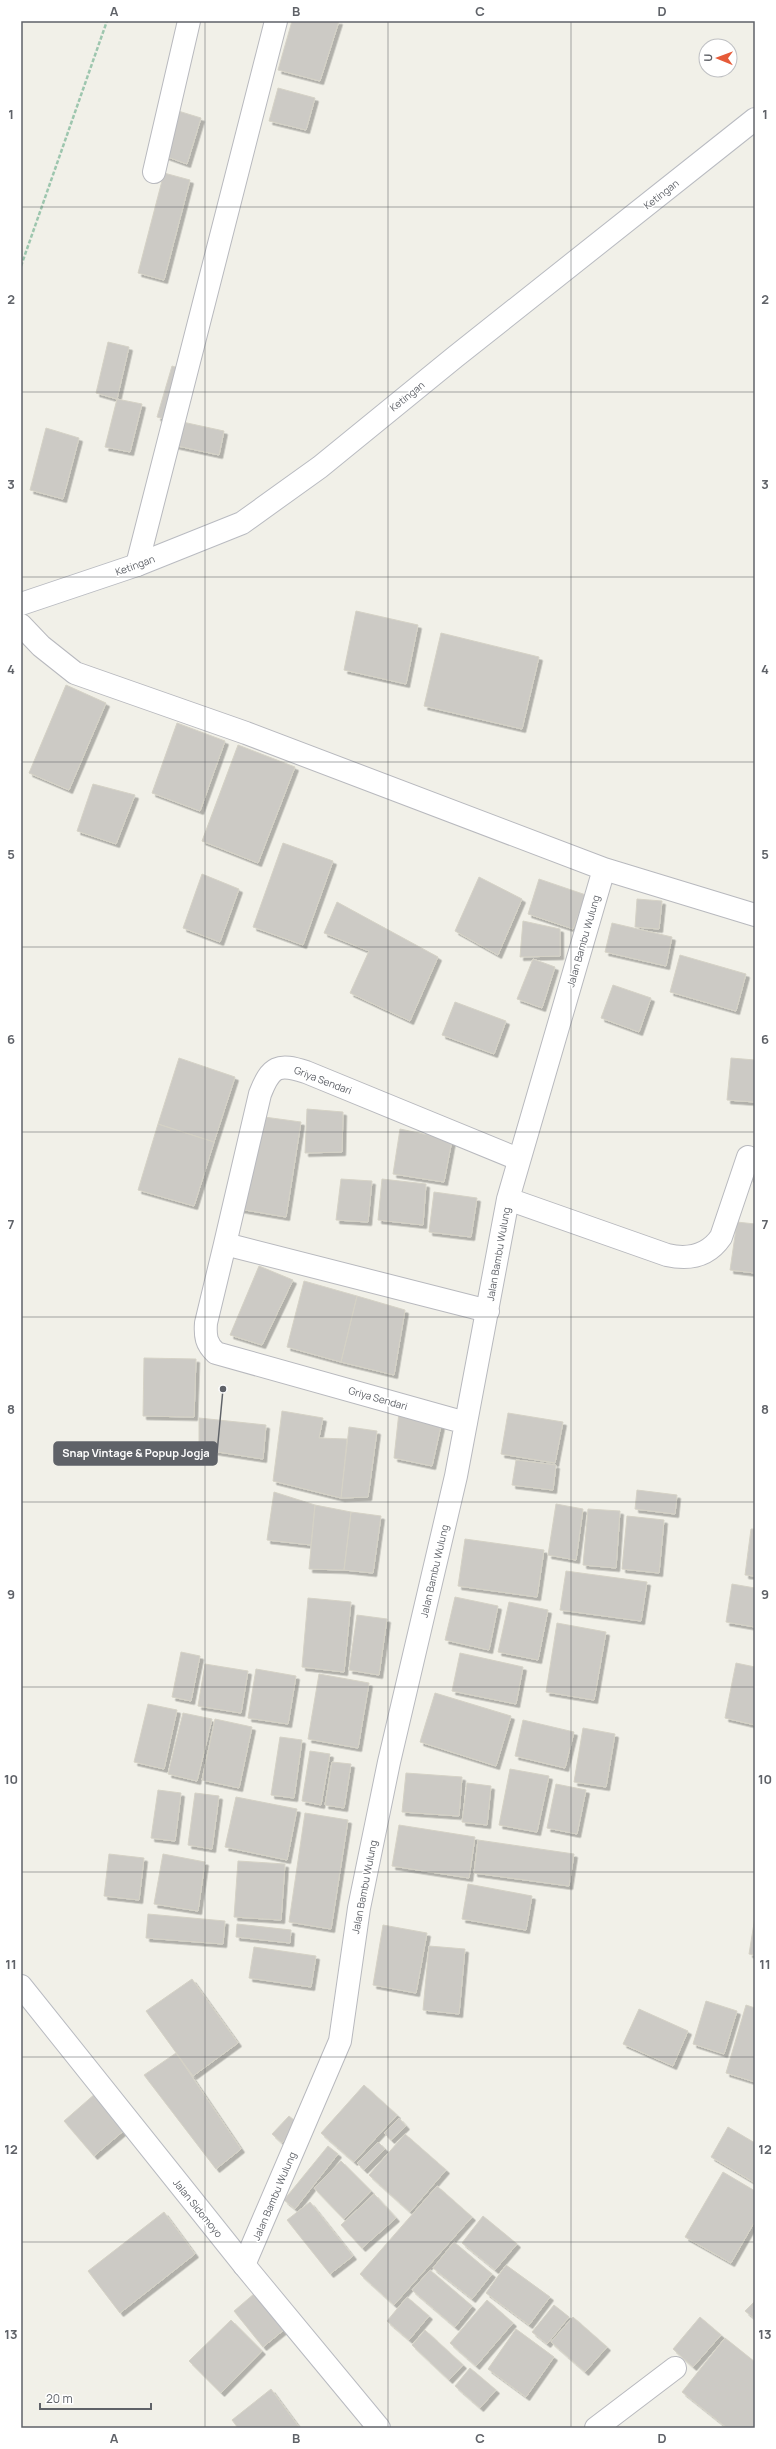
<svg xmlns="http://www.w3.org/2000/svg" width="776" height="2449" viewBox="0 0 776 2449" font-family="Manrope,sans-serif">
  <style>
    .building { fill: #cccac5; stroke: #d5d2c6; filter: url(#shadow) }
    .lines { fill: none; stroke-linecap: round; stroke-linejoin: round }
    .street-casing { stroke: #b8b9be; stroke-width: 24 }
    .secondary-casing { stroke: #b9bbc1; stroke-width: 24 }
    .path { stroke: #9dc6ae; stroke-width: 2.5; stroke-dasharray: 4 2; stroke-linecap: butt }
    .street { stroke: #fff; stroke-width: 22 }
    .secondary { stroke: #fff; stroke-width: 22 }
    .grid { fill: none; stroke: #5f6268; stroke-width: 1; stroke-opacity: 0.55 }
    .labels { text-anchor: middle; stroke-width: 3; stroke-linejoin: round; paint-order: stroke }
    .street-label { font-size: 10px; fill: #5f6268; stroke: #fff }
    .leader { fill: none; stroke: #5f6268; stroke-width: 1.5 }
    .callout-dot { fill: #5f6268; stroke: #fff; stroke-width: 1.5 }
    .callout { fill: #5f6268; stroke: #5f6268; stroke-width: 1.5 }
    .callout-label { font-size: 11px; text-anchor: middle; font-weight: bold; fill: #fff }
    .neatline { fill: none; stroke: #5f6268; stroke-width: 1.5 }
    .grid-label { font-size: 13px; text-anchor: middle; font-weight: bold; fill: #5f6268 }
  </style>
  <defs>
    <filter id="shadow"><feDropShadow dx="3.5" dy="3.5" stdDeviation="0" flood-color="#0004"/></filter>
  </defs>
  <rect width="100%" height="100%" fill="#f1f0e8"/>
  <path class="building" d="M292 21H339L320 81 278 70Z
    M278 88 315 98 306 130 269 121Z
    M175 110 201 118 187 164 162 155Z
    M164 173 190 180 164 280 138 273Z
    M108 342 129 347 117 399 96 393Z
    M172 366 182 369 168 420 157 417Z
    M117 399 142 404 130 452 105 447Z
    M178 421 224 431 219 455 173 445Z
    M46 428 79 438 63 499 30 490Z
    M356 611 418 625 406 684 344 670Z
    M441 633 539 657 522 729 424 706Z
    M66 685 106 703 69 790 29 773Z
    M177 723 225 741 200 811 152 793Z
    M238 745 295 767 258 863 202 841Z
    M93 784 135 795 116 844 77 831Z
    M283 843 333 861 303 945 253 927Z
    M202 874 239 889 220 942 183 928Z
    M479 877 522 899 498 955 455 931Z
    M539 879 586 895 573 929 528 914Z
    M637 899 662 901 659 929 635 927Z
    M337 902 438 957 410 1021 350 993 369 951 324 933Z
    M523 921 560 929V956L520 957Z
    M612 923 672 937 666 966 605 952Z
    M680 955 746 974 736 1011 670 992Z
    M533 959 555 967 542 1008 517 999Z
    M613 985 651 998 639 1032 601 1018Z
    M455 1002 506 1021 494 1054 442 1035Z
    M179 1058 235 1077 214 1142 158 1124Z
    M731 1058 755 1060V1102L727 1100Z
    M307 1109 343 1112 342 1152 305 1153Z
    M257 1116 301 1122 286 1217 239 1209Z
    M158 1124 214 1142 194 1206 138 1190Z
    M400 1129 452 1140 444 1182 393 1174Z
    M755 1168V1183L753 1182Z
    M341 1179 372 1181 368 1222 336 1220Z
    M382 1179 426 1184 423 1225 378 1220Z
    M434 1192 477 1198 471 1237 429 1232Z
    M737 1222 755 1224V1273L730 1270Z
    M259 1266 293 1280 262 1345 230 1335Z
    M304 1281 357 1296 341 1362 287 1347Z
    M357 1296 405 1310 394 1375 341 1362Z
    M144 1358 196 1359 194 1417 143 1416Z
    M282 1411 323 1418 319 1438 347 1439 341 1498 273 1481Z
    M399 1412 442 1421 432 1466 394 1458Z
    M508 1413 563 1422 555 1463 501 1454Z
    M199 1418 266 1425 263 1459 199 1449Z
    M349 1427 377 1431 368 1497 341 1498Z
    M516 1460 556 1465 553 1490 512 1485Z
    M637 1490 677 1495 675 1514 635 1509Z
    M274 1492 315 1505 311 1545 267 1540Z
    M556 1504 583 1509 576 1560 548 1555Z
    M315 1505 351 1512 344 1570 309 1569Z
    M588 1509 620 1511 616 1568 583 1565Z
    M351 1512 381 1516 373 1573 344 1570Z
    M627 1516 664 1520 659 1573 622 1569Z
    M751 1529H755V1576L745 1575Z
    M465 1539 544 1550 537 1597 458 1586Z
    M566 1571 647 1582 641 1621 560 1610Z
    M732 1584 755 1588V1627L726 1622Z
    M455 1597 498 1606 489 1650 445 1640Z
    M308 1598 351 1602 344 1672 302 1667Z
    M509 1602 548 1610 538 1660 498 1652Z
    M357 1615 387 1619 379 1675 349 1670Z
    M557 1623 606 1632 594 1700 546 1692Z
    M181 1652 200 1656 191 1701 172 1697Z
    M460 1653 523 1667 516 1704 452 1691Z
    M736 1663 755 1667V1725L725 1718Z
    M205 1664 248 1671 241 1713 198 1706Z
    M256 1669 296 1676 288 1724 248 1718Z
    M319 1674 369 1683 358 1748 308 1739Z
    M435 1693 511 1716 496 1766 420 1742Z
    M148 1704 177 1710 164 1769 134 1762Z
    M183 1713 212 1719 197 1781 168 1774Z
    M215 1719 252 1727 239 1788 202 1780Z
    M523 1720 574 1732 565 1768 515 1756Z
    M583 1728 615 1734 606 1787 574 1782Z
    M280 1737 302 1740 294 1798 271 1795Z
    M310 1751 330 1754 321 1805 302 1801Z
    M332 1762 351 1764 344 1808 325 1805Z
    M510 1769 549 1776 537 1832 499 1825Z
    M406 1773 462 1777 459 1816 402 1812Z
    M467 1783 491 1786 487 1825 462 1822Z
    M556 1784 586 1790 577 1834 547 1828Z
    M158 1790 181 1793 175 1841 151 1838Z
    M195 1793 219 1796 212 1849 188 1845Z
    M236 1797 297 1809 287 1860 225 1847Z
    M305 1813 348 1820 331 1929 289 1922Z
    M399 1825 475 1837 469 1878 392 1866Z
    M478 1840 574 1854 569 1886 474 1873Z
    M109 1854 144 1858 139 1900 104 1896Z
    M163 1854 205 1862 198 1911 154 1904Z
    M238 1861 285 1864 281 1920 234 1917Z
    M468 1884 532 1896 526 1930 462 1919Z
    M148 1914 225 1921 223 1944 146 1938Z
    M755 1917V1955L749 1954Z
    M237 1924 291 1930 290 1943 236 1937Z
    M383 1925 427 1933 416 1993 373 1985Z
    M429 1946 465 1949 459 2014 423 2010Z
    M254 1947 316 1956 311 1987 249 1978Z
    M192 1979 238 2043 193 2076 146 2011Z
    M706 2001 737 2011 724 2054 693 2044Z
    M746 2005 755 2008V2082L726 2073Z
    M639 2009 688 2031 673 2066 623 2044Z
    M176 2053 241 2149 216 2169 144 2075Z
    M364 2085 397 2115 354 2162 321 2133Z
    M96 2093 127 2128 94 2156 64 2121Z
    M289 2116 299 2124 282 2143 272 2134Z
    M399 2118 406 2126 391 2140 384 2133Z
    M728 2127 755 2143V2183L711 2157Z
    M405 2134 446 2170 410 2212 369 2175Z
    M378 2142 385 2149 364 2170 357 2163Z
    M328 2146 338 2154 295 2209 284 2200Z
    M341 2161 371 2191 344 2219 314 2188Z
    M723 2172 755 2191V2221L731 2263 685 2237Z
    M437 2186 472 2217 394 2305 360 2274Z
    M374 2194 396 2218 362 2248 341 2225Z
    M310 2202 353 2256 330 2274 287 2220Z
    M164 2212 195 2254 120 2313 88 2271Z
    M483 2216 517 2244 495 2270 462 2243Z
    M454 2242 492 2274 472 2299 433 2268Z
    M506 2265 550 2297 529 2325 486 2293Z
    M430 2270 472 2306 455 2327 412 2290Z
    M255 2293 285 2329 263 2347 234 2311Z
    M407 2297 429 2316 409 2340 387 2321Z
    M487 2300 513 2323 476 2366 450 2343Z
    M755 2301V2319L745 2311Z
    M554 2305 569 2317 547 2344 532 2332Z
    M573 2317 607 2347 585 2372 551 2342Z
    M700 2317 721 2335 693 2367 673 2349Z
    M231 2320 262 2351 221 2393 189 2361Z
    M516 2329 554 2357 526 2397 488 2369Z
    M425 2330 463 2365 449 2380 412 2345Z
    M725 2338 755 2362V2428H727L682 2392Z
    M470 2368 496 2390 480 2408 455 2386Z
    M271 2389 299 2427 238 2428 232 2420Z"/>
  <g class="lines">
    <defs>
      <path id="street" d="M154 172 189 21
        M137 565 276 21
        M21 625 41 646 75 673 246 733 604 869 755 915
        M508 1199 667 1255C689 1260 708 1256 721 1237L748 1157
        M225 1244 206 1323C205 1336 206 1344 216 1353L466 1423
        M488 1311 225 1244 260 1094C271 1066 278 1063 306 1072L518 1159
        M244 2265 340 2041 359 1908 389 1762 456 1476 508 1199 604 869
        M596 2428 675 2368"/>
      <path id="secondary" d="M21 604 137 565 242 523 320 467 455 357 755 119
        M21 1986 244 2265 379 2428"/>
    </defs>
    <use href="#street" class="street-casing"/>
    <use href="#secondary" class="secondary-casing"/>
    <path class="path" d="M21 266 107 21"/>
    <use href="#street" class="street"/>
    <use href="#secondary" class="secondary"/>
  </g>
  <path class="grid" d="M205 21V2428M388 21V2428M571 21V2428M21 207H755M21 392H755M21 577H755M21 762H755M21 947H755M21 1132H755M21 1317H755M21 1502H755M21 1687H755M21 1872H755M21 2057H755M21 2242H755"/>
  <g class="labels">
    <g class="street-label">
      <text transform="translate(661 194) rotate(-38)" y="4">Ketingan</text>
      <text transform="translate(407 396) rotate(-39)" y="4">Ketingan</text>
      <text transform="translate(135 565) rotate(-20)" y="4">Ketingan</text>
      <text transform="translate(583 941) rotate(-74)" y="4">Jalan Bambu Wulung</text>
      <text transform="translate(323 1080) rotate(21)" y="4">Griya Sendari</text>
      <text transform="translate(498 1254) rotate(-80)" y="4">Jalan Bambu Wulung</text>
      <text transform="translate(378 1398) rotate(16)" y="4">Griya Sendari</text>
      <text transform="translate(434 1571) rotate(-77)" y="4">Jalan Bambu Wulung</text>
      <text transform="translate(364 1887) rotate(-79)" y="4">Jalan Bambu Wulung</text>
      <text transform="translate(274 2196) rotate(-67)" y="4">Jalan Bambu Wulung</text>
      <text transform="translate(198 2208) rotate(51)" y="4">Jalan Sidomoyo</text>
    </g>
  </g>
  <path class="leader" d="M223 1389L217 1453"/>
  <circle class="callout-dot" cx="223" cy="1389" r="4"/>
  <rect class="callout" x="54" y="1442" width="163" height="23" rx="4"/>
  <g class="callout-label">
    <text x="136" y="1457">Snap Vintage &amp; Popup Jogja</text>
  </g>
  <rect width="776" height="2449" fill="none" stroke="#ffffff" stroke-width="44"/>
  <g transform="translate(718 58) rotate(271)"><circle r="19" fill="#ffffff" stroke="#bfc0c3"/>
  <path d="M0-3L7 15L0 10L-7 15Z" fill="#e65b39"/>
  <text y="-6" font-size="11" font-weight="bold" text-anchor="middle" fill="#5f6268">U</text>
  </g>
  <path d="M40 2403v6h111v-6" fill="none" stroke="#5f6268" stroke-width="2"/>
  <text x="46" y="2403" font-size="12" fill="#5f6268" stroke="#ffffff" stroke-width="3" paint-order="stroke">20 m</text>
  <rect x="22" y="22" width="732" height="2405" class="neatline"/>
  <g class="grid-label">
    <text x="114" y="16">A</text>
    <text x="296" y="16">B</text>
    <text x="480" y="16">C</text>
    <text x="662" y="16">D</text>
    <text x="11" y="119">1</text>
    <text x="765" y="119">1</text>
    <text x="11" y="304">2</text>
    <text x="765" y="304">2</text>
    <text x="11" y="489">3</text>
    <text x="765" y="489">3</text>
    <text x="11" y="674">4</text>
    <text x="765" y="674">4</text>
    <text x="11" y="859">5</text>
    <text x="765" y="859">5</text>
    <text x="11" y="1044">6</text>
    <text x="765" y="1044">6</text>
    <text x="11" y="1229">7</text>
    <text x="765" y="1229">7</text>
    <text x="11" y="1414">8</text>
    <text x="765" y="1414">8</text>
    <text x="11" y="1599">9</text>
    <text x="765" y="1599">9</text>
    <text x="11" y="1784">10</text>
    <text x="765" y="1784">10</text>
    <text x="11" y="1969">11</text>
    <text x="765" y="1969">11</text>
    <text x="11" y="2154">12</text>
    <text x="765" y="2154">12</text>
    <text x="11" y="2339">13</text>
    <text x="765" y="2339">13</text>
    <text x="114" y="2443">A</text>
    <text x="296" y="2443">B</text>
    <text x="480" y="2443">C</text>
    <text x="662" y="2443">D</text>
  </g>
</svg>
